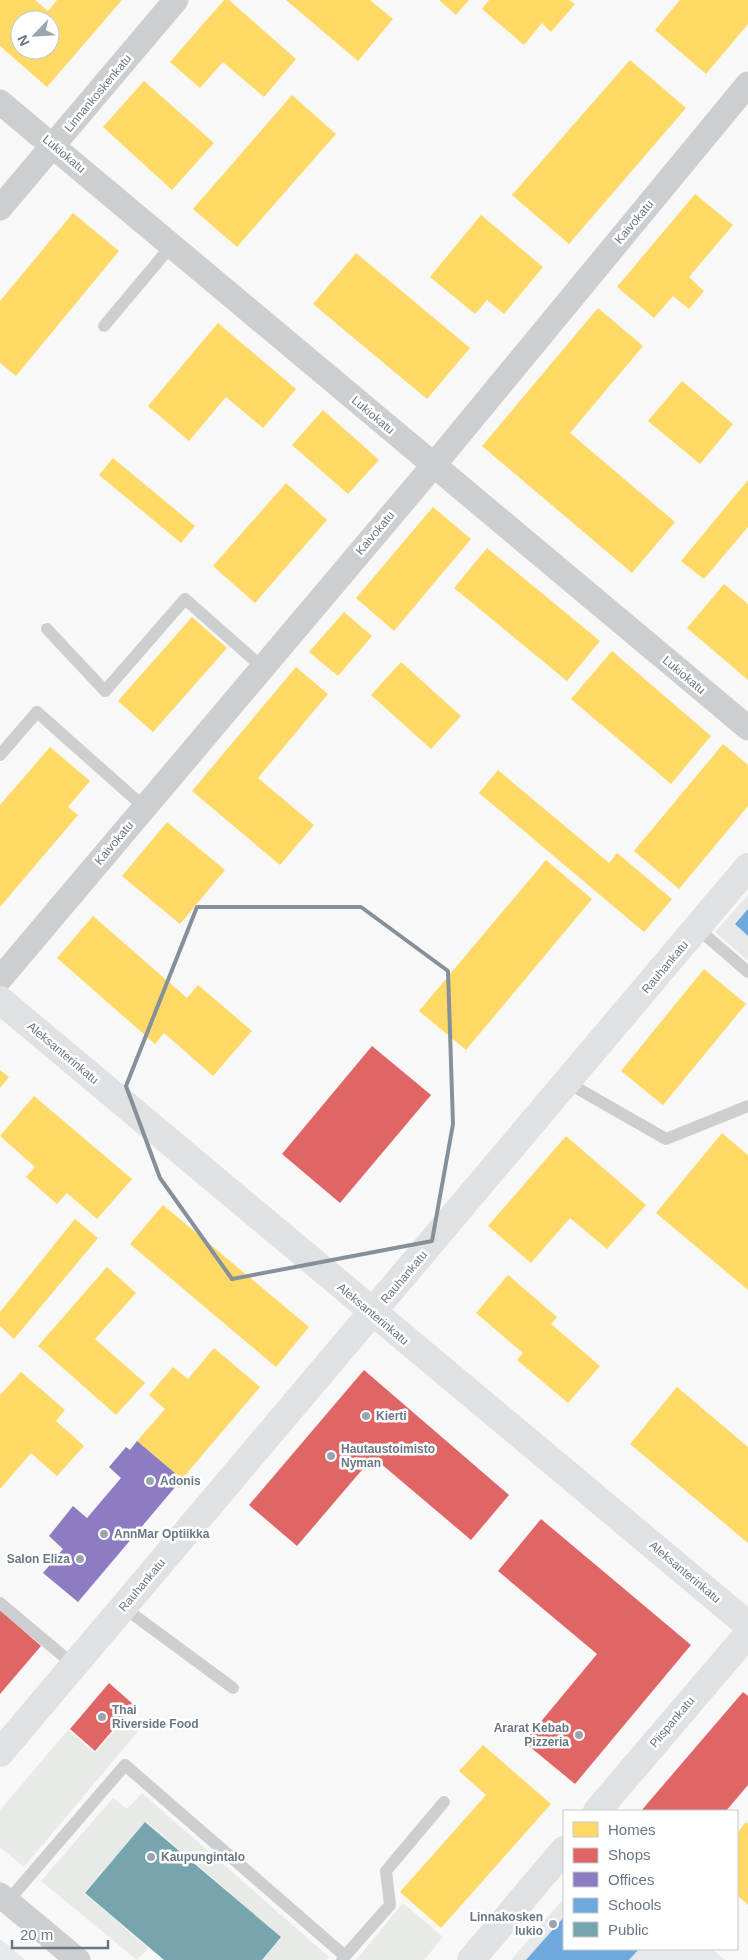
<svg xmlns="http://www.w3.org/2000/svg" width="748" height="1960" viewBox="0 0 748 1960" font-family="Helvetica,sans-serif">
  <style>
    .built { fill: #e7e8e9 }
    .green { fill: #e8eae6 }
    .homes { fill: #ffd966; fill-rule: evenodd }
    .shops { fill: #e06666 }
    .offices { fill: #8e7cc3 }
    .schools { fill: #6fa8dc }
    .public { fill: #76a5af }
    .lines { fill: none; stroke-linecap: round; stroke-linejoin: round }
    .lane { stroke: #cdcecf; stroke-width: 12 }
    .street { stroke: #cdcecf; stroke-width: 25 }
    .secondary { stroke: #e0e1e2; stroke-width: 28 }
    .marked { fill: none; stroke: #86909b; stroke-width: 4; stroke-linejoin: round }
    .poi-dot { fill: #9ca4ad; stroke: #fff; stroke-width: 2 }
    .labels { text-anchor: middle; stroke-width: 5; stroke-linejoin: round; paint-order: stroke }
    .street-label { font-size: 12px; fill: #6a7785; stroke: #fff }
    .poi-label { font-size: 12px; font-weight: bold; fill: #6a7785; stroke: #fff; text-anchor: start }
  </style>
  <rect width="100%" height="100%" fill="#f8f8f8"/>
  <path class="built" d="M748 895V961L715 932Z
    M564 1898V1949H712L725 1960H511Z
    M0 1939 15 1951 25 1960H0Z"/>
  <path class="green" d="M126 1717 140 1729 24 1867 0 1847V1810L68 1730 95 1753Z
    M142 1793 329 1957 326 1960H263L281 1937 146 1821 84 1893 148 1948 137 1960 41 1881 113 1798 127 1809Z
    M403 1903 443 1937 424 1960H356Z"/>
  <path class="homes" d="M0 0H35L48 11 57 0H122L47 87 0 46ZM20 20H50V50H20Z
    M224 0H229L296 59 264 97 223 62 200 88 170 62Z
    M286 0H370L393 19 358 61Z
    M439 0H469L456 15Z
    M489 0H569L575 4 551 32 542 23 524 45 482 9Z
    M680 0H748V24L706 74 655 30Z
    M630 60 686 108 569 244 512 195Z
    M144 81 214 143 172 190 103 127Z
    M292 95 336 134 237 247 193 209Z
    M695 194 733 225 689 277 704 291 689 309 673 296 654 318 617 287Z
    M73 213 119 251 16 376 0 363V301Z
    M481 215 543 267 504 314 487 300 475 314 430 277Z
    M356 253 470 348 427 399 313 304Z
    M598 308 643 346 570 433 675 522 632 573 482 446Z
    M218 323 296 389 263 428 226 397 189 441 148 406Z
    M682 381 733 424 700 464 648 421Z
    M323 410 379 460 348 494 292 445Z
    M113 458 195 526 181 543 99 475Z
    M748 480V527L704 579 681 561Z
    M286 483 327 520 255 603 213 566Z
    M433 507 471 539 394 631 356 598Z
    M487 548 600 641 567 681 454 588Z
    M724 584 748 604V680L687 628Z
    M344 612 372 636 338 676 309 652Z
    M192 617 227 648 153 732 118 701Z
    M612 651 711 736 671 784 571 699Z
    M401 662 461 716 431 749 371 695Z
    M296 667 328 694 258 778 314 825 280 865 192 791Z
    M723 744 748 765V806L679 889 634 851Z
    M50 747 90 781 68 807 78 815 0 907V805Z
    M498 770 609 863 617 853 672 899 644 932 479 793Z
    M167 822 225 870 180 924 122 876Z
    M546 860 592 899 466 1050 419 1011Z
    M93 916 187 998 198 985 252 1031 213 1076 164 1033 155 1044 57 958Z
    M704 969 746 1004 663 1105 621 1071Z
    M0 1070 9 1077 0 1088Z
    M34 1096 132 1179 97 1219 67 1193 57 1204 26 1177 35 1167 0 1136Z
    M722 1133 748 1155V1290L656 1213Z
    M566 1136 646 1205 607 1249 570 1218 531 1263 488 1226Z
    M163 1205 309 1327 276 1367 130 1244Z
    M75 1219 98 1238 14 1339 0 1326V1312Z
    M107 1267 136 1293 95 1339 145 1383 116 1415 38 1346Z
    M508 1275 557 1317 551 1324 600 1366 568 1403 517 1360 523 1353 476 1313Z
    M214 1348 260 1387 182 1479 137 1441 165 1409 149 1395 173 1367 188 1379Z
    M21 1372 65 1410 56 1421 84 1446 57 1476 31 1453 0 1489V1395Z
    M677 1387 748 1447V1543L630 1444Z
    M483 1745 551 1804 441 1928 400 1892 486 1795 459 1771Z
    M746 1822 748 1824V1905L737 1895V1833Z"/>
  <path class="shops" d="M372 1046 431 1095 340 1203 282 1154Z
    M364 1370 509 1495 471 1540 373 1457 297 1546 249 1505Z
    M541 1519 691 1645 575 1784 524 1742 597 1654 498 1571Z
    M0 1610 41 1646 0 1694Z
    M109 1683 134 1705 95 1751 70 1729Z
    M743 1692 748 1696V1785L726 1811H641Z"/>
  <path class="offices" d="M137 1441 182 1479 78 1602 43 1573 63 1549 49 1536 73 1506 87 1518 121 1478 109 1467 126 1447 130 1450Z"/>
  <path class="schools" d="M748 909V936L735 924Z
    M564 1917V1949H639L629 1960H526Z"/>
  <path class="public" d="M145 1822 281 1937 262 1960H164L85 1893Z"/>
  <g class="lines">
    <path class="lane" d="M104 326 172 245
      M47 629 105 691 185 599 262 667
      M0 755 37 712 144 807
      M697 928 748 972
      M568 1083 666 1139 748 1106
      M0 1603 74 1665
      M123 1607 233 1688
      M8 1901 125 1765 345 1956 342 1960
      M345 1956 390 1905 386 1871 444 1802"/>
    <path class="street" d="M0 102 748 728
      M0 208 176 0
      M0 979 433 466 748 84
      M0 1895 78 1960"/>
    <path class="secondary" d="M0 1000 748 1625
      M0 1753 748 867
      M597 1811 748 1634
      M471 1960 564 1850"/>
  </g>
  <path class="marked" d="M197 907H361L448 971 453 1124 432 1241 232 1279 160 1178 126 1086Z"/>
  <g class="poi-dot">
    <circle cx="366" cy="1416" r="5"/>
    <circle cx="331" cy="1456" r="5"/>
    <circle cx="150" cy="1481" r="5"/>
    <circle cx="104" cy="1534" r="5"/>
    <circle cx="80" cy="1559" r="5"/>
    <circle cx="102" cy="1717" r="5"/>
    <circle cx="579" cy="1735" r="5"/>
    <circle cx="151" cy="1857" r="5"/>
    <circle cx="553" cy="1924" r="5"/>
  </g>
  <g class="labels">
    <g class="street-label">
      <text transform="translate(98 93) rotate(-50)" y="4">Linnankoskenkatu</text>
      <text transform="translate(64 154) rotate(40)" y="4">Lukiokatu</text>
      <text transform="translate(634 222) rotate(-50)" y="4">Kaivokatu</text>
      <text transform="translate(373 415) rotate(40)" y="4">Lukiokatu</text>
      <text transform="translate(375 533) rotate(-50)" y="4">Kaivokatu</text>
      <text transform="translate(684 675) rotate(40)" y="4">Lukiokatu</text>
      <text transform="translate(114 843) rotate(-50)" y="4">Kaivokatu</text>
      <text transform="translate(665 967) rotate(-50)" y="4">Rauhankatu</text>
      <text transform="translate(63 1053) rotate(40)" y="4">Aleksanterinkatu</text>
      <text transform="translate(404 1277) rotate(-50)" y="4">Rauhankatu</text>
      <text transform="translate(373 1314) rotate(40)" y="4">Aleksanterinkatu</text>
      <text transform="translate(685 1572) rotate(40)" y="4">Aleksanterinkatu</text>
      <text transform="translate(142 1585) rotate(-50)" y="4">Rauhankatu</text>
      <text transform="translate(672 1722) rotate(-50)" y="4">Piispankatu</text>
    </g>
    <g class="poi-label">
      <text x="376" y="1420">Kierti</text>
      <text x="341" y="1453">Hautaustoimisto<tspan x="341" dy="14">Nyman</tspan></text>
      <text x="160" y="1485">Adonis</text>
      <text x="114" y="1538">AnnMar Optiikka</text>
      <text x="70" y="1563" text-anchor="end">Salon Eliza</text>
      <text x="112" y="1714">Thai<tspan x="112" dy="14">Riverside Food</tspan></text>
      <text x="569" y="1732" text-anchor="end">Ararat Kebab<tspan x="569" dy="14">Pizzeria</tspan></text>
      <text x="161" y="1861">Kaupungintalo</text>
      <text x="543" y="1921" text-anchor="end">Linnakosken<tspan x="543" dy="14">lukio</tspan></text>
    </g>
  </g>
  <rect x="563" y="1810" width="175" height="140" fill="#ffffff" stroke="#c3c9ce"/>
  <rect x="573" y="1822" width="25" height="15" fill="#ffd966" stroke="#c3c9ce"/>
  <text x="608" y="1835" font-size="15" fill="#6a7785">Homes</text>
  <rect x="573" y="1848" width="25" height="15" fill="#e06666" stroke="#c3c9ce"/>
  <text x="608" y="1860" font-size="15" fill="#6a7785">Shops</text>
  <rect x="573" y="1872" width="25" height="15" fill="#8e7cc3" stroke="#c3c9ce"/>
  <text x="608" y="1885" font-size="15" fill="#6a7785">Offices</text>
  <rect x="573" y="1898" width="25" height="15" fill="#6fa8dc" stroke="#c3c9ce"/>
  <text x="608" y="1910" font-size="15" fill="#6a7785">Schools</text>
  <rect x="573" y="1922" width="25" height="15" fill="#76a5af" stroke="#c3c9ce"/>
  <text x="608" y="1935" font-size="15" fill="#6a7785">Public</text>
  <g transform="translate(35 35) rotate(245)"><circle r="24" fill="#ffffff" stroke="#c3c9ce"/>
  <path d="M0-4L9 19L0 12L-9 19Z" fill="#9ca4ad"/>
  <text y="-8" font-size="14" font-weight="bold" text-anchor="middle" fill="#6a7785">N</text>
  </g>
  <path d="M12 1940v8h96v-8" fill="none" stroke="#6a7785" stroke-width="2.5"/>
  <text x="20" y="1940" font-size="15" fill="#6a7785" stroke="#ffffff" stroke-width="4" paint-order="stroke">20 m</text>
</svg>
